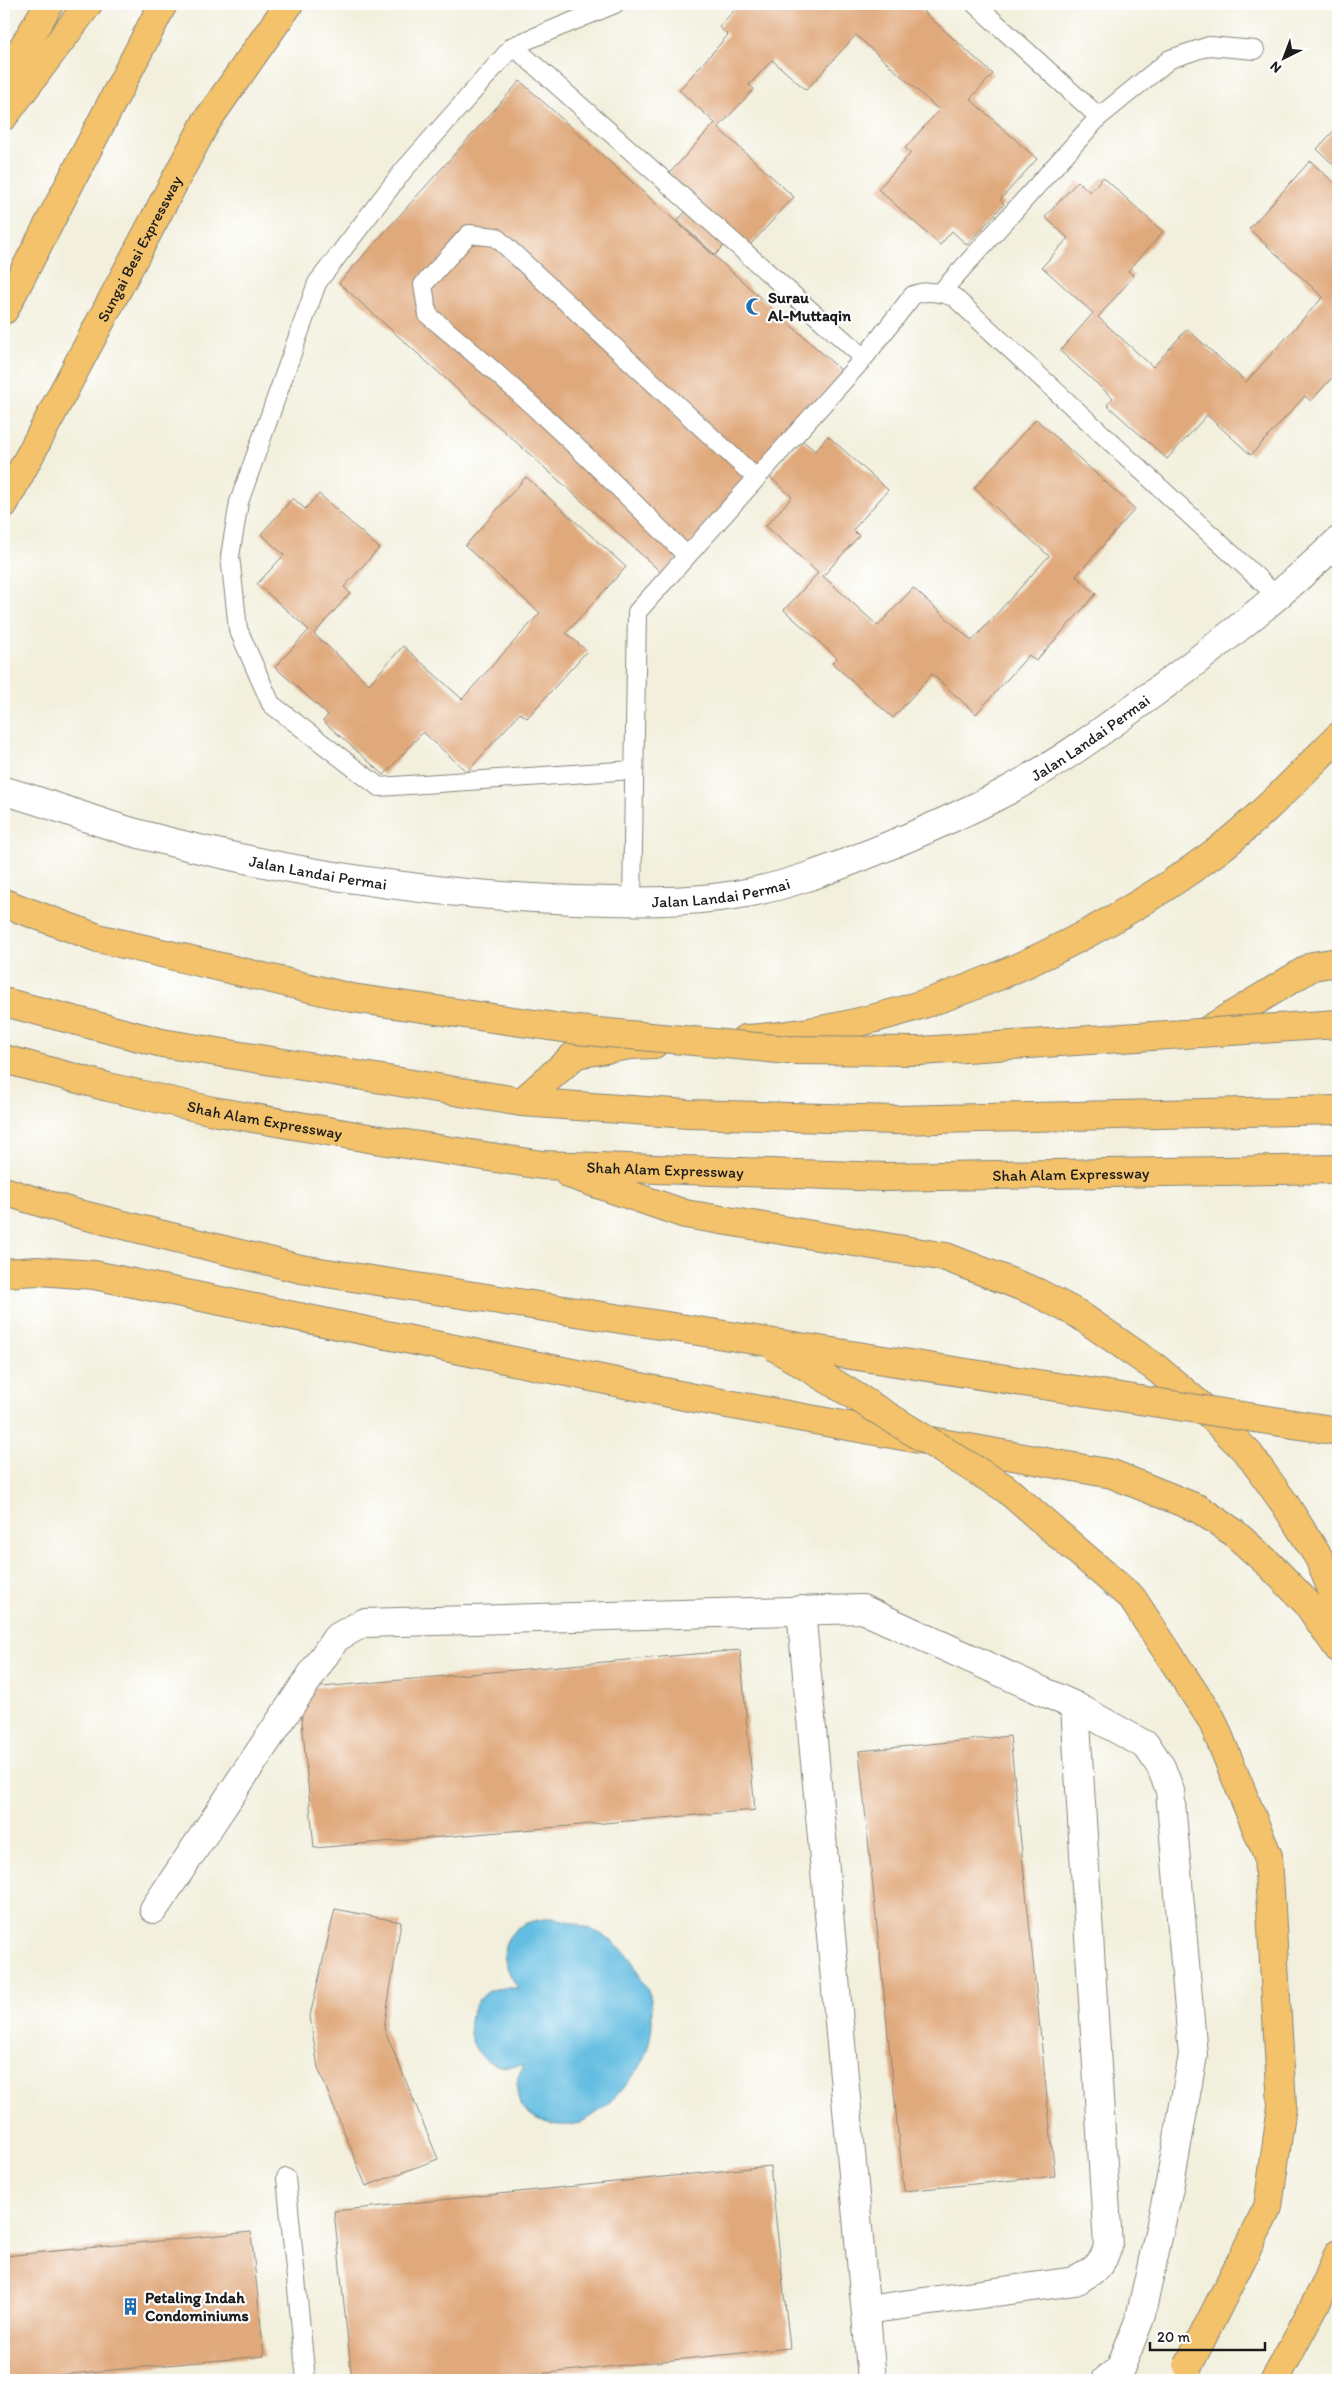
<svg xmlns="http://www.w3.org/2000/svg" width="1342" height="2384" viewBox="0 0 1342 2384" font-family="Itim,sans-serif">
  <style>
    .water { fill: #64bde1; stroke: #406c7e }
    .building { fill: #e0a97c }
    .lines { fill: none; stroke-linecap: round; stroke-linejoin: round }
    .service-casing { stroke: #87867c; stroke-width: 20 }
    .minor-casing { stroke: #87867c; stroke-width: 30 }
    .motorway-casing { stroke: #87867c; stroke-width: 30 }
    .service { stroke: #fff; stroke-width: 18 }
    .minor { stroke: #fff; stroke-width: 28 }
    .motorway { stroke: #f3c26a; stroke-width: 28 }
    .motorway-bridge-casing { stroke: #87867c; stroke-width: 30; stroke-linecap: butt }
    .motorway-bridge { stroke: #f3c26a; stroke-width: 28 }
    .labels { text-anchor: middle; stroke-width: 4.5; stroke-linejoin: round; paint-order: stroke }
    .street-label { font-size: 16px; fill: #1c1c1c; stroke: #fff }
    .poi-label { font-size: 16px; font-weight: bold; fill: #1c1c1c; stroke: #fff; text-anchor: start }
  </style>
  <rect width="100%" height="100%" fill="#fff"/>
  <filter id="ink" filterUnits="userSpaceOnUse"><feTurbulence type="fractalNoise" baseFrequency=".02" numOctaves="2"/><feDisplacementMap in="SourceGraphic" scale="10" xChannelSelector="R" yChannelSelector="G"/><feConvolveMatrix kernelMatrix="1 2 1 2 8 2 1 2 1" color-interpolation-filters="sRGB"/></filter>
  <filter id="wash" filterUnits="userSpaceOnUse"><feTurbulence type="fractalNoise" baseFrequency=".0096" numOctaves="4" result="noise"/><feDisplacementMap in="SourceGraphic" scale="20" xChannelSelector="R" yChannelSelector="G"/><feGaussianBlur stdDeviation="1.12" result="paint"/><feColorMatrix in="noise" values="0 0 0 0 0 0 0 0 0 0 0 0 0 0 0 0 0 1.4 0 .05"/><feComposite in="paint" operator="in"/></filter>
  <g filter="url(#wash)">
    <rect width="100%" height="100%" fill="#f2efdc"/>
    <path class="water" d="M552 1918C580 1922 614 1936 631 1960 635 1965 637 1971 640 1977 642 1982 647 1988 649 1993 652 2000 652 2009 652 2016 653 2050 637 2076 613 2099 604 2108 588 2121 575 2124 547 2130 510 2113 518 2079 518 2074 522 2069 524 2065 514 2066 504 2069 494 2064 464 2052 461 2010 488 1992 497 1987 508 1988 518 1988 491 1949 505 1922 552 1918Z"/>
    <g id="blocks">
      <path class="building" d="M740 4H813L815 6 817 4H915L993 74 970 99 1037 159 1000 200 1004 204 967 245 952 231 940 245 878 189 911 153 905 148 939 110 856 35 806 90 772 60 749 85 754 89 718 128 794 197 740 256 726 244 715 255 677 221 693 203 666 177 715 123 679 90 728 35 719 27Z
        M520 81 844 373 663 574 339 283Z
        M1338 126V169L1317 149Z
        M1310 161 1338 186V371L1311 401 1305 396 1251 455 1207 415 1167 459 1107 405 1113 398 1060 351 1093 313 1042 267 1068 238 1045 217 1078 181 1090 192 1103 177 1163 232 1128 271 1134 276 1098 317 1153 367 1187 329 1246 382 1323 297 1249 229Z
        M1036 419 1135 509 1076 576 1096 594 1036 661 1029 655 976 714 932 674 893 718 832 663 837 658 784 610 818 573 766 526 792 497 770 477 802 440 815 451 828 436 888 490 853 530 859 536 823 576 878 626 913 588 972 641 1049 556 974 488Z
        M526 477 626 567 566 633 587 651 527 718 520 713 467 772 423 732 384 775 323 721 328 715 275 667 309 630 257 584 284 555 261 534 293 498 305 509 319 494 379 548 344 587 350 593 314 634 369 684 403 646 462 699 540 613 465 546Z
        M740 1650 755 1810 314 1848 299 1689Z
        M1010 1736 1055 2176 904 2191 859 1751Z
        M335 1909 401 1922 384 2028 438 2159 366 2186 318 2068 310 2016Z
        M770 2166 790 2348 480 2380H352L334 2211Z
        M251 2232 264 2356 4 2380V2256Z"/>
    </g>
  </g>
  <g filter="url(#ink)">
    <use href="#blocks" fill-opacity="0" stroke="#87867c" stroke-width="1"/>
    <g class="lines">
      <defs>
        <path id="service" d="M615 4 513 46 403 171 317 283 239 502 230 556 238 629 271 704 379 787 633 770
          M975 4 1099 117
          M513 46 864 358
          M941 292 1099 117 1170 59 1209 46 1255 50
          M687 556C604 472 520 390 428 315L423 285 469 234 496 237 756 478
          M632 901 637 612 864 358 913 295C928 290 939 292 954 297L1276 595
          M286 2178 306 2380"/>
        <g id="minor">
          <path id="s1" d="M4 791C51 803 96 823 143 835 284 872 430 895 575 900 628 902 683 903 735 895 786 887 834 868 881 849 924 831 966 813 1007 791 1061 762 1109 726 1158 690 1220 644 1282 595 1338 541"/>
          <path d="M801 1610 872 2380"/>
          <path d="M154 1909 336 1638 363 1623 862 1609 1075 1706 1147 1746 1161 1767 1170 1791 1193 2055 1170 2183 1140 2318 1120 2369 1106 2380"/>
          <path d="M866 2310 1075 2281C1093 2271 1102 2267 1108 2246L1075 1706"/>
        </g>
        <g id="motorway">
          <path d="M4 79 49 4"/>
          <path d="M4 116 88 4"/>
          <path d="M4 310 163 4"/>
          <path id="s2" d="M4 504 206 122 289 4"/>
          <path d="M4 1002 162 1043 522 1102 688 1114 896 1120 1338 1110"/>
          <path d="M1205 1032 1313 966 1338 962"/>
          <path d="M745 1039C909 1030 1086 948 1217 851 1261 817 1299 776 1338 737"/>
          <path id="s3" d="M4 1059 108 1087 213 1111 374 1139 542 1165 886 1177 1338 1169"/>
          <path d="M522 1102 576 1054 631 1045 654 1044"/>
          <path d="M569 1174 685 1214 946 1257 1036 1292 1078 1314 1156 1368 1201 1406 1249 1454 1285 1504 1319 1558 1338 1605"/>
          <path d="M4 1273 38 1271 94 1275 689 1397 1112 1474 1199 1509 1233 1532 1270 1565 1307 1603 1338 1648"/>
          <path d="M1275 2380 1326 2284 1338 2254"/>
        </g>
      </defs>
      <use href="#service" class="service-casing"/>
      <use href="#minor" class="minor-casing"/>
      <use href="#motorway" class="motorway-casing"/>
      <use href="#service" class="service"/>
      <use href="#minor" class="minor"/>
      <use href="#motorway" class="motorway"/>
      <defs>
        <path id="motorway-bridge" d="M4 903 98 938 352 998 577 1030 788 1050 920 1051 1338 1024
          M4 1191 71 1212 301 1269 1338 1431
          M775 1347 1005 1488 1132 1598 1212 1720 1268 1856 1282 2106 1268 2207 1188 2366"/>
      </defs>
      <use href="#motorway-bridge" class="motorway-bridge-casing"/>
      <use href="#motorway-bridge" class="motorway-bridge"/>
    </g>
  </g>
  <defs>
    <symbol id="mosque-bare" viewBox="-9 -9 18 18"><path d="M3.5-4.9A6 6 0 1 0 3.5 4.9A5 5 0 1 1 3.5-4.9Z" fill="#1f6fb2" stroke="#fff" stroke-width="2.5" paint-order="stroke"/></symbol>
    <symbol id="building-bare" viewBox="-9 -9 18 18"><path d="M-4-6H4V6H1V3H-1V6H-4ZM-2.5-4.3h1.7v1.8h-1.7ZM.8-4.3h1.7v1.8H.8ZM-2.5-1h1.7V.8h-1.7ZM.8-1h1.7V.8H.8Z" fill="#1f6fb2" stroke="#fff" stroke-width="2.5" paint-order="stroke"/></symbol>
  </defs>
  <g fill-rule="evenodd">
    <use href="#mosque-bare" x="742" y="294" width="25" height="25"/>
    <use href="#building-bare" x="118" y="2294" width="25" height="25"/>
  </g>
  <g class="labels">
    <g class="street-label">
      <text dy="6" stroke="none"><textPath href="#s2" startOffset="289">Sungai Besi Expressway</textPath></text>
      <text dy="6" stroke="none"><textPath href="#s1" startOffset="1135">Jalan Landai Permai</textPath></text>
      <text dy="6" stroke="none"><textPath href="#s1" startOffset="325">Jalan Landai Permai</textPath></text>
      <text dy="6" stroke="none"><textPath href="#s1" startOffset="730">Jalan Landai Permai</textPath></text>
      <text dy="6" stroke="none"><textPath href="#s3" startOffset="268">Shah Alam Expressway</textPath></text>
      <text dy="6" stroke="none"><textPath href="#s3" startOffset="672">Shah Alam Expressway</textPath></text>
      <text dy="6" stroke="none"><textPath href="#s3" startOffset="1078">Shah Alam Expressway</textPath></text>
    </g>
    <g class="poi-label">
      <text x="768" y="303">Surau<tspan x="768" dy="18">Al-Muttaqin</tspan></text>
      <text x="145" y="2303">Petaling Indah<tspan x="145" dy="18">Condominiums</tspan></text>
    </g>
  </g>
  <rect width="1342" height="2384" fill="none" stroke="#fff" stroke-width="20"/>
  <g transform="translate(1284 58) rotate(222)" stroke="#ffffff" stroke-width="4" paint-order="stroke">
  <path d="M0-4L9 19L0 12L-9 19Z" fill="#1c1c1c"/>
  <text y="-8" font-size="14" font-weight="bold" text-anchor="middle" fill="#1c1c1c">N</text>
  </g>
  <path d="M1150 2342v8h115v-8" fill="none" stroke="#1c1c1c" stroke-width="2.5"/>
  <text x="1157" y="2342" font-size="15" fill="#1c1c1c" stroke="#ffffff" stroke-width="4" paint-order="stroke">20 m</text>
</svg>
